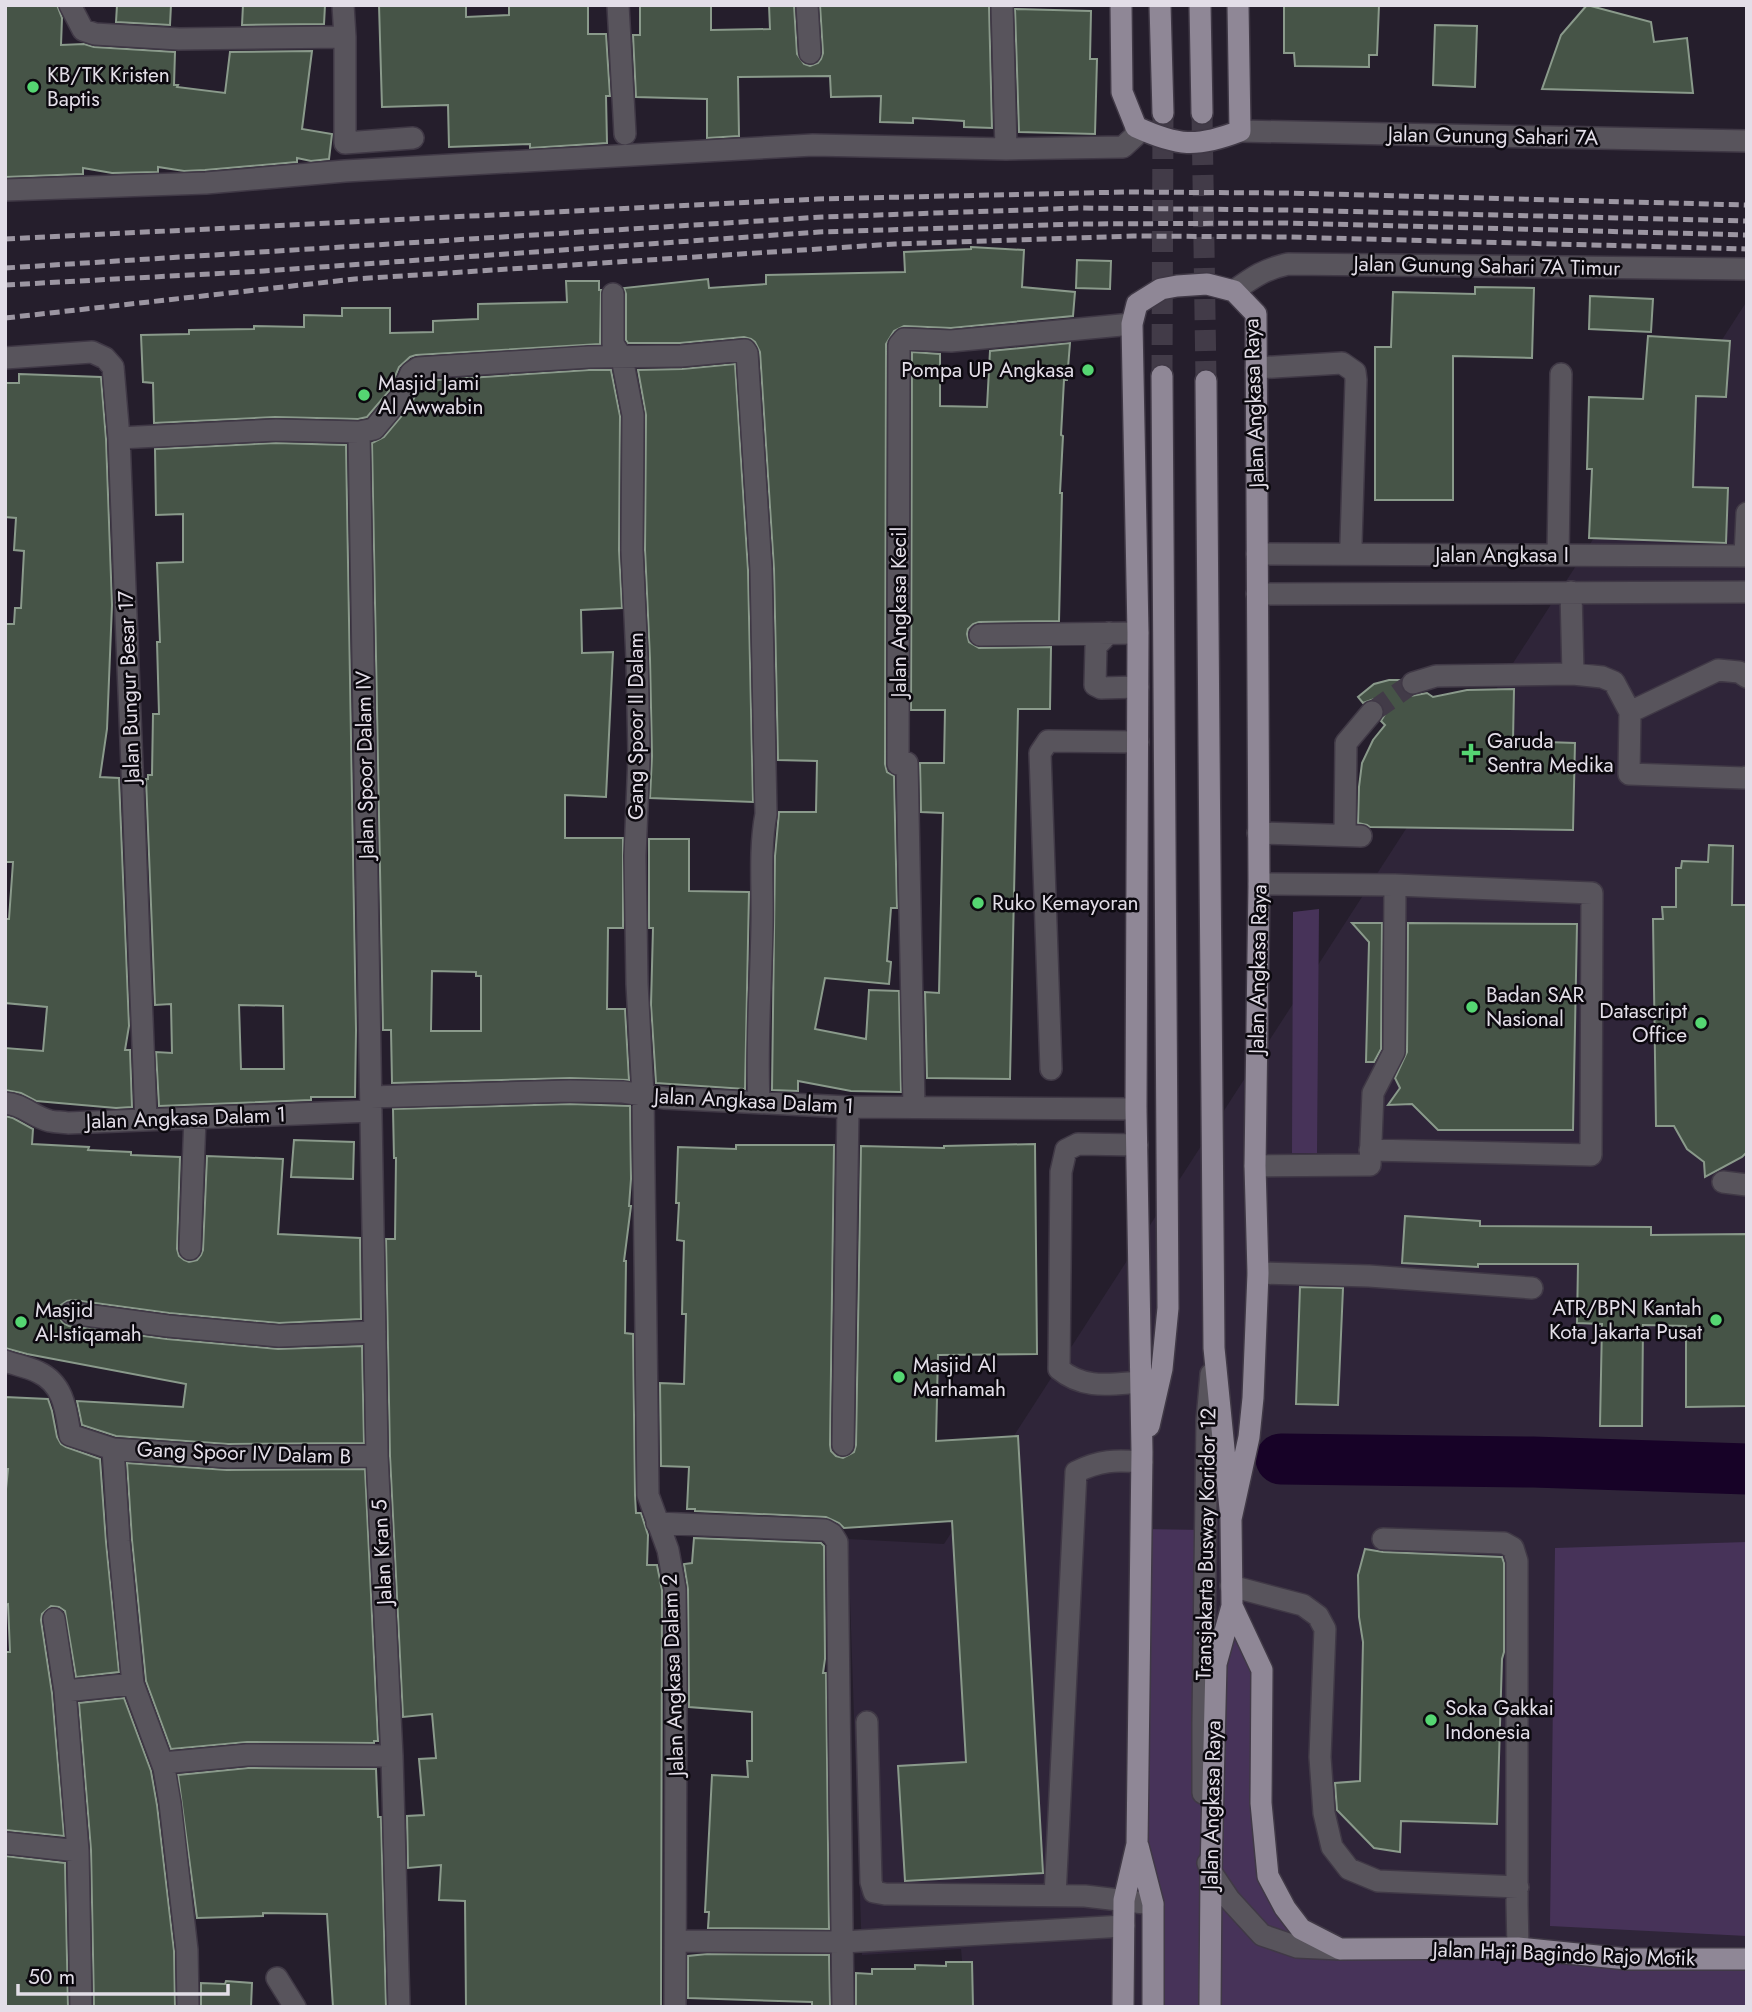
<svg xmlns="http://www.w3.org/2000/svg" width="1752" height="2012" viewBox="0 0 1752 2012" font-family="Jost,sans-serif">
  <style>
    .built { fill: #2f2539 }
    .green { fill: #473359 }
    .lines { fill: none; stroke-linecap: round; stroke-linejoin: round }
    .river { stroke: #170227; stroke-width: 51 }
    .building { fill: #465447; stroke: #8a9a8b; stroke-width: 2; fill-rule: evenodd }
    .minor-tunnel { stroke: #423b48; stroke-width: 21; stroke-dasharray: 21 10; stroke-linecap: butt }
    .major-tunnel { stroke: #423b48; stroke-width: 21; stroke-dasharray: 21 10; stroke-linecap: butt }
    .minor-casing { stroke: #403946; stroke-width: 24 }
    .major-casing { stroke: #403946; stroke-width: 24 }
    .minor { stroke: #58545c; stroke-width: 21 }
    .major { stroke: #8f8796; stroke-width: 21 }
    .rail { stroke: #9c96a2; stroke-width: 5; stroke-dasharray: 10 5; stroke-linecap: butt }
    .poi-dot { fill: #55d672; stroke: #0c090f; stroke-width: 2.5 }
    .labels { text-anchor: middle; stroke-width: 5; stroke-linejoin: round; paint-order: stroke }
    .poi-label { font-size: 21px; fill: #e3dee8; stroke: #0c090f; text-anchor: start }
    .street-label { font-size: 21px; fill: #e3dee8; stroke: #0c090f }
  </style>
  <rect width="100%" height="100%" fill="#251e2c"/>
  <path class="built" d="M1747 301V2007H966L961 1949 862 1955 848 1539 944 1544Z"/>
  <path class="green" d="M1319 909 1317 1153H1292L1293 912Z
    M1141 1529 1204 1530 1210 2007H1153L1137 1844Z
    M1747 1542V1936L1550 1926 1555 1548Z
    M1232 1606 1262 1670 1261 1803 1285 1908 1340 1949 1747 1961V2007H1211L1216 1664Z"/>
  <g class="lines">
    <path class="river" d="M1281 1459 1533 1462 1747 1469"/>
  </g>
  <path class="building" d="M5 5H57L62 18 61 45 84 44 94 47 175 52 174 85H178L177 87 225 93 230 52 312 51 302 129 332 134 329 159 311 161 297 158V162L205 170 184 171 158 167V172L112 173 83 168V174L5 177Z
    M117 5H171L170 25 116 22Z
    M243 5H325L324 24 242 25Z
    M379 5H466V17L509 15V5H588V34H606L610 96H606L607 143 530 148V144L449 147 448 105 382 107Z
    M640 5H711V30L770 29 769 5H794L797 54 804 64 810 66 818 63 821 59 823 53 820 5 989 6 992 128 964 127V121L913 118V123L880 122 881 96 831 97 830 76 738 77 739 136 707 138V99L636 97 633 35H640Z
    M1284 5H1379L1377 55H1369V67L1295 66 1294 53H1284Z
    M1587 5 1651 22 1654 42 1687 38 1693 93 1542 89 1561 35Z
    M1015 9 1091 11 1090 59H1097L1095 134 1019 132Z
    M1435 25 1477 26 1475 87 1433 85Z
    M971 247 1024 250 1022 287 1075 292 1073 316 951 328 904 326 894 331 886 344 885 764 887 772 894 776 897 908H891L887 961 891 962 889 984 825 978 815 1029 866 1039 869 990 899 991 901 1092 851 1091 798 1081V1091L772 1090 775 856 779 812H816L817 761 778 760 774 569 760 352 755 342 751 339 744 337 680 343H628L626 340V294L624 288 708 279 709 288 766 284V275L905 272 904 252 971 249Z
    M1077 260 1111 261 1110 289 1076 288Z
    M566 281H599V290H601L600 344 416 355 410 357 399 367 389 391 367 417 358 419 275 417 154 423 153 383 143 382 141 335 189 334V330L254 329V326L304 327V315L342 316V308H390V333L433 332V321L478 319V304L567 302Z
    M1475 287 1534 288 1532 358 1453 356V500H1375V347H1391L1393 292 1475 294Z
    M1590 296 1653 299 1651 332 1589 329Z
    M1648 336 1730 341 1726 397 1696 396 1693 487 1728 488 1726 543 1589 538 1592 469H1587L1589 397 1643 399Z
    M1070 343 1067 380H1064L1061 435 1063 436 1060 493H1062L1059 621 979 622 973 624 968 629 967 634 969 642 979 648 1051 647 1050 709H1018L1010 1079 927 1078 925 992 939 993 943 813 921 812 920 763H944L945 710H911L912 352 940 354V406L987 407 990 351Z
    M735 364 748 570 753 802 650 798 652 756 650 659 645 550 646 415 638 370 682 369Z
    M589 370H611L620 416 619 550 622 608 581 610 582 653 613 652 606 797 565 795V838H623V928H608L607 1009H625L629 1080 570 1078 392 1083 391 1030H383L372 443 384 437 410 406 423 381ZM432 971 476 972V976H481V1031H431Z
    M19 374 101 377 106 439 112 605 107 729 100 777 119 778 129 1026 125 1050H130L132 1107 116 1108 36 1101 21 1093 5 1090V1048L43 1051 47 1007 5 1003V919H9L13 862H5V624H14L15 608H21L24 551 14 550 16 518 5 517V383H19Z
    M276 443 346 445 356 1030 355 1097H311V1100L159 1106 156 1052 172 1053 171 1004 155 1005 146 779H148V775H152L153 714H159L157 642H160L157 563 183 562V514L156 515 155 449ZM239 1005 283 1006 284 1069H241Z
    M1389 680H1400V686L1404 692 1411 696 1427 693 1433 697 1467 690 1514 689 1513 741 1575 743 1573 830 1370 827 1367 825 1358 823 1359 787 1362 763 1373 740 1385 725 1381 721 1385 714 1384 707 1380 702 1374 699 1363 703 1358 697 1374 684Z
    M649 839H689V891L749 892 745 1089 656 1083 651 1005 653 928H649Z
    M1709 845 1733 846 1732 905H1747V1152L1742 1157 1705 1177 1704 1162 1687 1149 1674 1126H1656L1653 919H1663L1662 907H1676V868H1681L1682 861 1708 862Z
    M1352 923H1382L1381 1049 1374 1062H1366L1369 942Z
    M1408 923 1577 924 1573 1130H1438L1412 1104 1388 1105 1400 1088 1395 1078 1407 1052Z
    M570 1104 630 1106 631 1179 629 1206H631L624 1261H626L625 1333 633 1334 635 1495 636 1513H641L648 1535 647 1565H657L662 1590 661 2007H466L465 1901 439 1900 441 1865 408 1868 407 1816 424 1815 419 1759 436 1758 432 1714 403 1717 390 1456 386 1239H395L396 1158H394L393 1109Z
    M5 1116 13 1118 33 1129 32 1144 89 1147 88 1150 131 1152V1155L180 1157 177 1249 179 1256 184 1260 189 1262 197 1260 201 1255 203 1250 207 1156 283 1159 278 1234 360 1238 361 1319 279 1323 169 1313 73 1300 67 1301 61 1305 58 1311 59 1317 63 1323 69 1326 167 1339 278 1349 362 1346 364 1443 228 1444 116 1436 82 1425 77 1401 183 1407 186 1384 27 1354 5 1348Z
    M294 1140 354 1142 353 1179 291 1177Z
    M1035 1144 1037 1354 938 1355 936 1441 1018 1436 1043 1873 905 1881 898 1766 966 1762 952 1521 844 1528 839 1523 826 1517 695 1511V1509H687L689 1467 661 1466 660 1383 684 1384 686 1314H682L684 1241 677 1240 679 1203H676L678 1147 736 1149V1145H834L830 1445 831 1451 836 1456 843 1458 854 1452 856 1445 861 1146 944 1148V1146Z
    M1405 1216 1480 1221V1226L1651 1227V1235L1747 1234V1406L1686 1407V1326L1643 1325 1642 1426H1600L1602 1324 1577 1323 1578 1264H1478V1267L1402 1263Z
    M1300 1287 1343 1288 1338 1405 1296 1404Z
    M5 1397 48 1399 52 1411 57 1437 61 1444 66 1447 100 1459 106 1542 119 1672 76 1677 65 1611 59 1607 51 1606 42 1614 41 1620 52 1693 64 1836 5 1830V1652H10L8 1604 5 1605V1499L8 1469H5Z
    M127 1463 227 1470 365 1469 378 1741H374V1743L247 1742 171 1749 146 1681 132 1540Z
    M694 1538 821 1543 824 1546 825 1659 823 1673H826L829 1929 708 1928 709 1912H705L712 1775 748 1777 747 1761H752V1712L689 1707 688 1589 684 1564 692 1563Z
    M1365 1549 1383 1552 1502 1557 1504 1563V1652L1502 1659 1497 1824 1401 1821 1400 1852 1374 1848 1337 1810 1335 1783 1360 1781 1363 1642 1359 1617 1358 1575Z
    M124 1698 151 1771 157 1805 174 1951 175 2007H94L91 1850 79 1703Z
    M248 1768 376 1769 378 1817H381L386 2007H333L327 1914 263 1913V1916L197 1918 178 1775Z
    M5 1856 65 1863 68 2007H5Z
    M707 1954 829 1955 830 2007H812V2002L688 1998V1956Z
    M946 1962H972L973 2007H856V1973L872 1974V1969H915V1965L946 1966Z
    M226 1981 252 1983 251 2007H201V1983L225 1984Z"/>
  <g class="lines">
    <path class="minor-tunnel" d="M1372 712 1413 683"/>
    <path class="major-tunnel" d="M1202 113 1206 381
      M1162 376 1163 113"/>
    <defs>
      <path id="minor" d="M70 5 83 30 95 34 179 39 345 37
        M343 5 345 37V143L413 138
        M618 5 625 134
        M807 5 810 53
        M1002 5 1006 149
        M1240 131 1747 141
        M5 190 206 183 345 171 813 145 1006 149 1123 147 1135 136 1136 127
        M1234 291C1253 277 1265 269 1288 264L1747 269
        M613 294V344L622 358 633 415 632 550 637 659 639 756 635 856 637 984 643 1095 648 1495 668 1550 675 1589 676 1695 675 2007
        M5 358 92 352 105 358 113 367 119 438 146 1120
        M1256 368 1342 363 1355 372 1356 380 1351 543 1352 554
        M359 432 377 1456 392 1756 399 2007
        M119 438 276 430 359 432 374 429 400 398 411 373 418 368 589 357 681 356 745 350 747 353 761 569 766 814C759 850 763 889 762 926 761 985 756 1043 759 1102
        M1257 554 1747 556
        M1558 555 1561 374
        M1745 556 1747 513
        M1571 592 1573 674
        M1257 594 1747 592
        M1109 633 1096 646 1095 685 1101 688 1138 687
        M980 635 1138 633
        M1413 683 1436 676 1573 674 1602 677 1614 682 1630 712 1629 774 1744 778 1747 777
        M1630 712 1718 670 1739 672 1747 677
        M1258 833 1361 836
        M1345 835 1346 743 1372 712
        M1259 884 1395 885 1592 893 1591 1155 1370 1150
        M1051 1069 1040 753 1048 741 1138 742
        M371 1097 570 1091 623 1092 664 1098 848 1107 1136 1109
        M5 1103C23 1104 33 1117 50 1121 55 1122 62 1122 68 1123L371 1111
        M914 1107 907 763 898 764 899 345 904 339 951 341 973 339 1132 324
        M1137 1145 1078 1144 1066 1150 1061 1172 1059 1369C1084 1390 1111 1384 1141 1382
        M1255 1166 1370 1165 1373 1093 1394 1052 1395 885
        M1723 1182 1747 1185
        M190 1249 195 1118
        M1258 1273 1369 1276 1532 1288
        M71 1313 168 1326 279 1336 375 1332
        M5 1361C16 1365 28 1367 38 1372 64 1384 66 1410 70 1435L113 1449 228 1457 377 1456
        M843 1445 848 1107
        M113 1449 119 1541 133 1684 164 1768 170 1803 187 1950 188 2007
        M657 1523 825 1530 832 1534 837 1542 843 2007
        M1383 1539 1504 1543 1513 1548 1517 1561V1904L1518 1948
        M1231 1586 1303 1605 1318 1616 1325 1629 1320 1757 1324 1813 1332 1847 1349 1869 1378 1881 1518 1887
        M65 1691 133 1684
        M867 1722 871 1882 874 1892 885 1894 1085 1896 1153 1904
        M163 1763 247 1755 392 1756
        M1203 1793V1722L1207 1420 1211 1374
        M5 1843 78 1851 65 1691 54 1619
        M78 1851 81 2007
        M1208 1863 1211 1872 1229 1899 1262 1935 1297 1947 1340 1949
        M1055 1896 1076 1472C1100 1460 1115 1460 1142 1462
        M676 1941 843 1942 1124 1926
        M277 1978 295 2007"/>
      <path id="major" d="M1121 5 1122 92 1136 127C1178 146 1196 148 1240 131L1238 5
        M1160 5 1163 113
        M1200 5 1202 113
        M1206 381 1214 1348 1231 1519 1232 1606 1216 1664 1211 1872 1210 2007
        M1149 1426 1162 1369 1168 1308 1162 376
        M1232 1606 1262 1670 1261 1803 1268 1876 1285 1908 1301 1929 1340 1949 1518 1948 1627 1959H1747
        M1138 1846 1153 1904V2007
        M1123 2007 1124 1900 1137 1844 1142 1452 1136 1109 1138 633 1132 324 1137 304 1161 289 1177 286 1207 284 1234 291 1256 314 1259 884 1255 1166 1258 1273 1253 1398 1249 1437 1231 1519"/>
    </defs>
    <use href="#minor" class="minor-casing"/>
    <use href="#major" class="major-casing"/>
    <use href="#minor" class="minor"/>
    <use href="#major" class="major"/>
    <path class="rail" d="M5 239 817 199 1126 192 1289 193 1747 205
      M5 268 822 217 1080 208 1288 210 1747 221
      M5 285 264 271 819 232 1080 224 1288 223 1747 235
      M5 318 355 279 895 244 1133 236 1288 237 1747 249"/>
  </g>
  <g class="poi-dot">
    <circle cx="33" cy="87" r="7"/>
    <circle cx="1088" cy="370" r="7"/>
    <circle cx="364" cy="395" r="7"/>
    <path d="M1467.5 742.5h7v7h7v7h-7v7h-7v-7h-7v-7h7z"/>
    <circle cx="978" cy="903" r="7"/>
    <circle cx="1472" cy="1007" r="7"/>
    <circle cx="1701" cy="1023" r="7"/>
    <circle cx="1716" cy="1320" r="7"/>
    <circle cx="21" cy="1322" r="7"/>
    <circle cx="899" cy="1377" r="7"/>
    <circle cx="1431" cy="1720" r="7"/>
  </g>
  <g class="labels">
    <g class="poi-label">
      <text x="47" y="82">KB/TK Kristen<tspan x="47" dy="24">Baptis</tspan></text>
      <text x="1074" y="377" text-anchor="end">Pompa UP Angkasa</text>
      <text x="378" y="390">Masjid Jami<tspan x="378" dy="24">Al Awwabin</tspan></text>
      <text x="1487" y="748">Garuda<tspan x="1487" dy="24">Sentra Medika</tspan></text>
      <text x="992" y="910">Ruko Kemayoran</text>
      <text x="1486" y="1002">Badan SAR<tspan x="1486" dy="24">Nasional</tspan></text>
      <text x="1687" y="1018" text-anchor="end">Datascript<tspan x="1687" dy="24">Office</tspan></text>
      <text x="1702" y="1315" text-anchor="end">ATR/BPN Kantah<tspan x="1702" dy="24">Kota Jakarta Pusat</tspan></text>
      <text x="35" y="1317">Masjid<tspan x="35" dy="24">Al-Istiqamah</tspan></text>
      <text x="913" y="1372">Masjid Al<tspan x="913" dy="24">Marhamah</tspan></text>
      <text x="1445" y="1715">Soka Gakkai<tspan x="1445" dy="24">Indonesia</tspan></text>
    </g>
    <g class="street-label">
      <text transform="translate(1493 136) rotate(1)" y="7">Jalan Gunung Sahari 7A</text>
      <text transform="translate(1487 266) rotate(1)" y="7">Jalan Gunung Sahari 7A Timur</text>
      <text transform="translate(1254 403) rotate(-92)" y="7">Jalan Angkasa Raya</text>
      <text x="1502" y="562">Jalan Angkasa I</text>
      <text transform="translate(899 612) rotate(-90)" y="7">Jalan Angkasa Kecil</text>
      <text transform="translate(129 687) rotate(-92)" y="7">Jalan Bungur Besar 17</text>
      <text transform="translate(636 726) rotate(-90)" y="7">Gang Spoor II Dalam</text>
      <text transform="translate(365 765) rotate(-91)" y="7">Jalan Spoor Dalam IV</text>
      <text transform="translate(1258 969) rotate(-89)" y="7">Jalan Angkasa Raya</text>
      <text transform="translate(754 1101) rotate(3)" y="7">Jalan Angkasa Dalam 1</text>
      <text transform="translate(186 1118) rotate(-2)" y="7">Jalan Angkasa Dalam 1</text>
      <text transform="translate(244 1453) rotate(2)" y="7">Gang Spoor IV Dalam B</text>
      <text transform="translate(1206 1544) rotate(-89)" y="7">Transjakarta Busway Koridor 12</text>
      <text transform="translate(382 1552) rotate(-93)" y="7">Jalan Kran 5</text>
      <text transform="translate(673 1675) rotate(-92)" y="7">Jalan Angkasa Dalam 2</text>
      <text transform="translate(1212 1805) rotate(-89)" y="7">Jalan Angkasa Raya</text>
      <text transform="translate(1564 1954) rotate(2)" y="7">Jalan Haji Bagindo Rajo Motik</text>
    </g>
  </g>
  <rect width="1752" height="2012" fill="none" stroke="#e3dee8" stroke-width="14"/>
  <path d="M18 1984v10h210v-10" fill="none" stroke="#e3dee8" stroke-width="3.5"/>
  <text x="28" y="1984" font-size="21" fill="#e3dee8" stroke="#0c090f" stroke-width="5" paint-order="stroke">50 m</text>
</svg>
